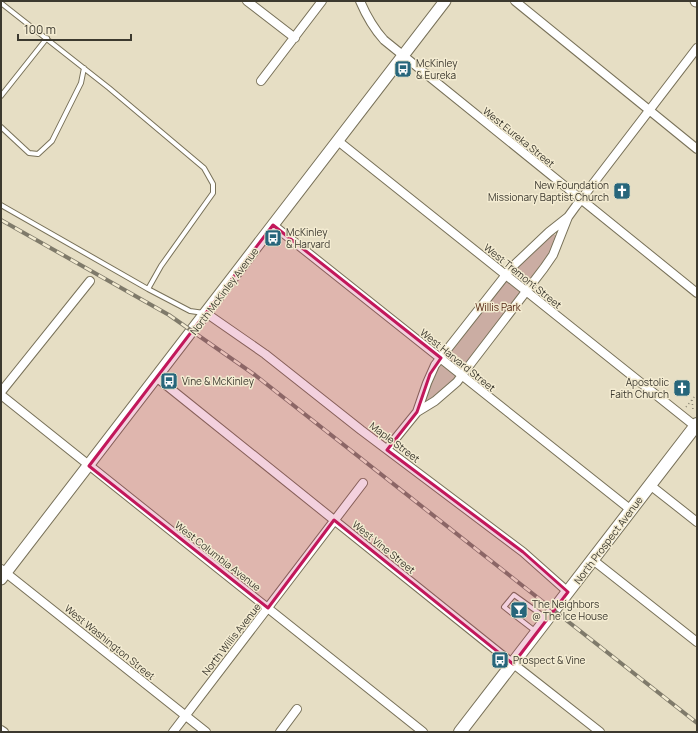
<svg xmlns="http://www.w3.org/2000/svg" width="698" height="733" viewBox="0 0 698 733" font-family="Manrope,sans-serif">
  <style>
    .park { fill: #cbada3 }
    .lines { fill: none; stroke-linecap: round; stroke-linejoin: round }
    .lane-casing { stroke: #787159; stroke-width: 6 }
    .street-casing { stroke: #787159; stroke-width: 10 }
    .secondary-casing { stroke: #787159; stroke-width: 13 }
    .primary-casing { stroke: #787159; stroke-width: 14 }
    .path { stroke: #8b8675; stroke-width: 1.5; stroke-dasharray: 1 3; stroke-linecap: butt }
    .lane { stroke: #fff; stroke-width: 4 }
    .street { stroke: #fff; stroke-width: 8 }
    .secondary { stroke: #fff; stroke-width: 11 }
    .primary { stroke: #fff; stroke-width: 12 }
    .rail-casing { stroke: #7f7a6a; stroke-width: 4 }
    .rail { stroke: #f3ebd1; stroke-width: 2.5; stroke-dasharray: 8; stroke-linecap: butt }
    .marked { fill: #c2185b; fill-opacity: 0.2; stroke: #c2185b; stroke-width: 3; stroke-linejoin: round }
    .labels { text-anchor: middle; stroke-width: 3; stroke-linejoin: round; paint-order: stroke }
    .poi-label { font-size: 10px; fill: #3c392f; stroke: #f3ebd1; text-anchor: start }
    .street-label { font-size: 10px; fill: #3c392f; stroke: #f3ebd1 }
    .park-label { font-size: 10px; fill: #532412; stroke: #f3ebd1 }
  </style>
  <rect width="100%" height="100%" fill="#e6dec4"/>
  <path class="park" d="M552 234 556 235 557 237 551 252 541 268 452 382 428 401 426 400 427 393 436 372 452 350 519 264Z"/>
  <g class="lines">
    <defs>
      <path id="lane" d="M1 3 109 88 204 168 213 184V193L161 266 148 289
        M1 96 47 38
        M1 127 29 153 38 154 52 141 81 83 84 68
        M1 205 148 289 190 311 204 313
        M535 631 504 607 514 595 546 618"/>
      <path id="street" d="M247 1 295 38
        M360 1C366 15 374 29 384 40L697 293
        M515 1 697 149
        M261 81 322 1
        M338 141 695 426
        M273 225 631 510
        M206 313 265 354 361 430 523 552 568 592
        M156 377 502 655 600 732
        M1 392 90 281
        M1 395 423 732
        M417 412 427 383 435 365 512 267 549 232 568 217
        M387 449 417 412 435 401 457 382 462 375 544 268 553 255 568 217 576 206 697 48
        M650 485 697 522
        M593 560 697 642
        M1 569 206 732
        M1 730 4 732
        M173 732 363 483
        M280 732 297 709"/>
      <path id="secondary" d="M696 1H697
        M1 579 445 1"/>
      <path id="primary" d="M460 732 697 424"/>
    </defs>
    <use href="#lane" class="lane-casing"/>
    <use href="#street" class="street-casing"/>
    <use href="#secondary" class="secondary-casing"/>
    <use href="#primary" class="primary-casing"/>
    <path class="path" d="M692 400 693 410
      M686 407 695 396H697"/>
    <use href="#lane" class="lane"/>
    <use href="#street" class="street"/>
    <use href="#secondary" class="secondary"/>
    <use href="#primary" class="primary"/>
    <defs>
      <path id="rail" d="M1 220 169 315 255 375 697 723"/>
    </defs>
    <use href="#rail" class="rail-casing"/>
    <use href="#rail" class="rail"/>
  </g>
  <path class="marked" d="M273 225 441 358 430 374 417 412 387 450 523 552 568 592 513 664 334 520 268 608 89 466Z"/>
  <defs>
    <symbol id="bus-square" viewBox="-11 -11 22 22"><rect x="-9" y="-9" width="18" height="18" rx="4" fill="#27667b" stroke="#f3ebd1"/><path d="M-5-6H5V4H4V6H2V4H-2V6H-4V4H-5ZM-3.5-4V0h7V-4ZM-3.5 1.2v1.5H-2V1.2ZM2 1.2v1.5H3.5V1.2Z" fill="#fff"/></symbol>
    <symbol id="church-square" viewBox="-11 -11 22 22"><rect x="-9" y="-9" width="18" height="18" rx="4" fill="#27667b" stroke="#f3ebd1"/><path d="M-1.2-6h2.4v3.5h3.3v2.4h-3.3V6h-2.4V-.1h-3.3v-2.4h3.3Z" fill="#fff"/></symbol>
    <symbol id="bar-square" viewBox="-11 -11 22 22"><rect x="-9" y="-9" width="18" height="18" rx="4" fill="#27667b" stroke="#f3ebd1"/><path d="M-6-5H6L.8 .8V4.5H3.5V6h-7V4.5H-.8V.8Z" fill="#fff"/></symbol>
  </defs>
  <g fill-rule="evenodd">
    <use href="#bus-square" x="393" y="59" width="20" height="20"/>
    <use href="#church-square" x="612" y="181" width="20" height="20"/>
    <use href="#bus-square" x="263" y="228" width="20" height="20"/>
    <use href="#bus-square" x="159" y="371" width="20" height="20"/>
    <use href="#church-square" x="672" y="378" width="20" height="20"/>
    <use href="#bar-square" x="509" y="600" width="20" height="20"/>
    <use href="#bus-square" x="490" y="650" width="20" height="20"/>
  </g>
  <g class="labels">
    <g class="poi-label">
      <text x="416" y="67">McKinley<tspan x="416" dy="12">&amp; Eureka</tspan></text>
      <text x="609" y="189" text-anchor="end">New Foundation<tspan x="609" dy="12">Missionary Baptist Church</tspan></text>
      <text x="286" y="236">McKinley<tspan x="286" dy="12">&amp; Harvard</tspan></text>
      <text x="182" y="385">Vine &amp; McKinley</text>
      <text x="669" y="386" text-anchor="end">Apostolic<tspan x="669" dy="12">Faith Church</tspan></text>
      <text x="532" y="608">The Neighbors<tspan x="532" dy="12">@ The Ice House</tspan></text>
      <text x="513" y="664">Prospect &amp; Vine</text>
    </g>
    <g class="street-label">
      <text transform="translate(519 137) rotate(39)" y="4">West Eureka Street</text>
      <text transform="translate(523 276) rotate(39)" y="4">West Tremont Street</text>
      <text transform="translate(224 291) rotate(-53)" y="4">North McKinley Avenue</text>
      <text transform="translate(458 360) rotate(39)" y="4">West Harvard Street</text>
      <text transform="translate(395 442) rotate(37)" y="4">Maple Street</text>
      <text transform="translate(608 540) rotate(-53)" y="4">North Prospect Avenue</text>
      <text transform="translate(384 547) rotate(39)" y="4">West Vine Street</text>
      <text transform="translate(218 556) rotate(38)" y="4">West Columbia Avenue</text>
      <text transform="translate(231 639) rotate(-52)" y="4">North Willis Avenue</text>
      <text transform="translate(110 642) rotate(39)" y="4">West Washington Street</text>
    </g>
    <g class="park-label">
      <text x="498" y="311">Willis Park</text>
    </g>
  </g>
  <rect width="698" height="733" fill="none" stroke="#3c392f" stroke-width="4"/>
  <path d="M18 34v6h113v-6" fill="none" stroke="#3c392f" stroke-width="2"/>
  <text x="24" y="34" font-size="12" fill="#3c392f" stroke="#f3ebd1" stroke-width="3" paint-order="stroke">100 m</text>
</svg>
